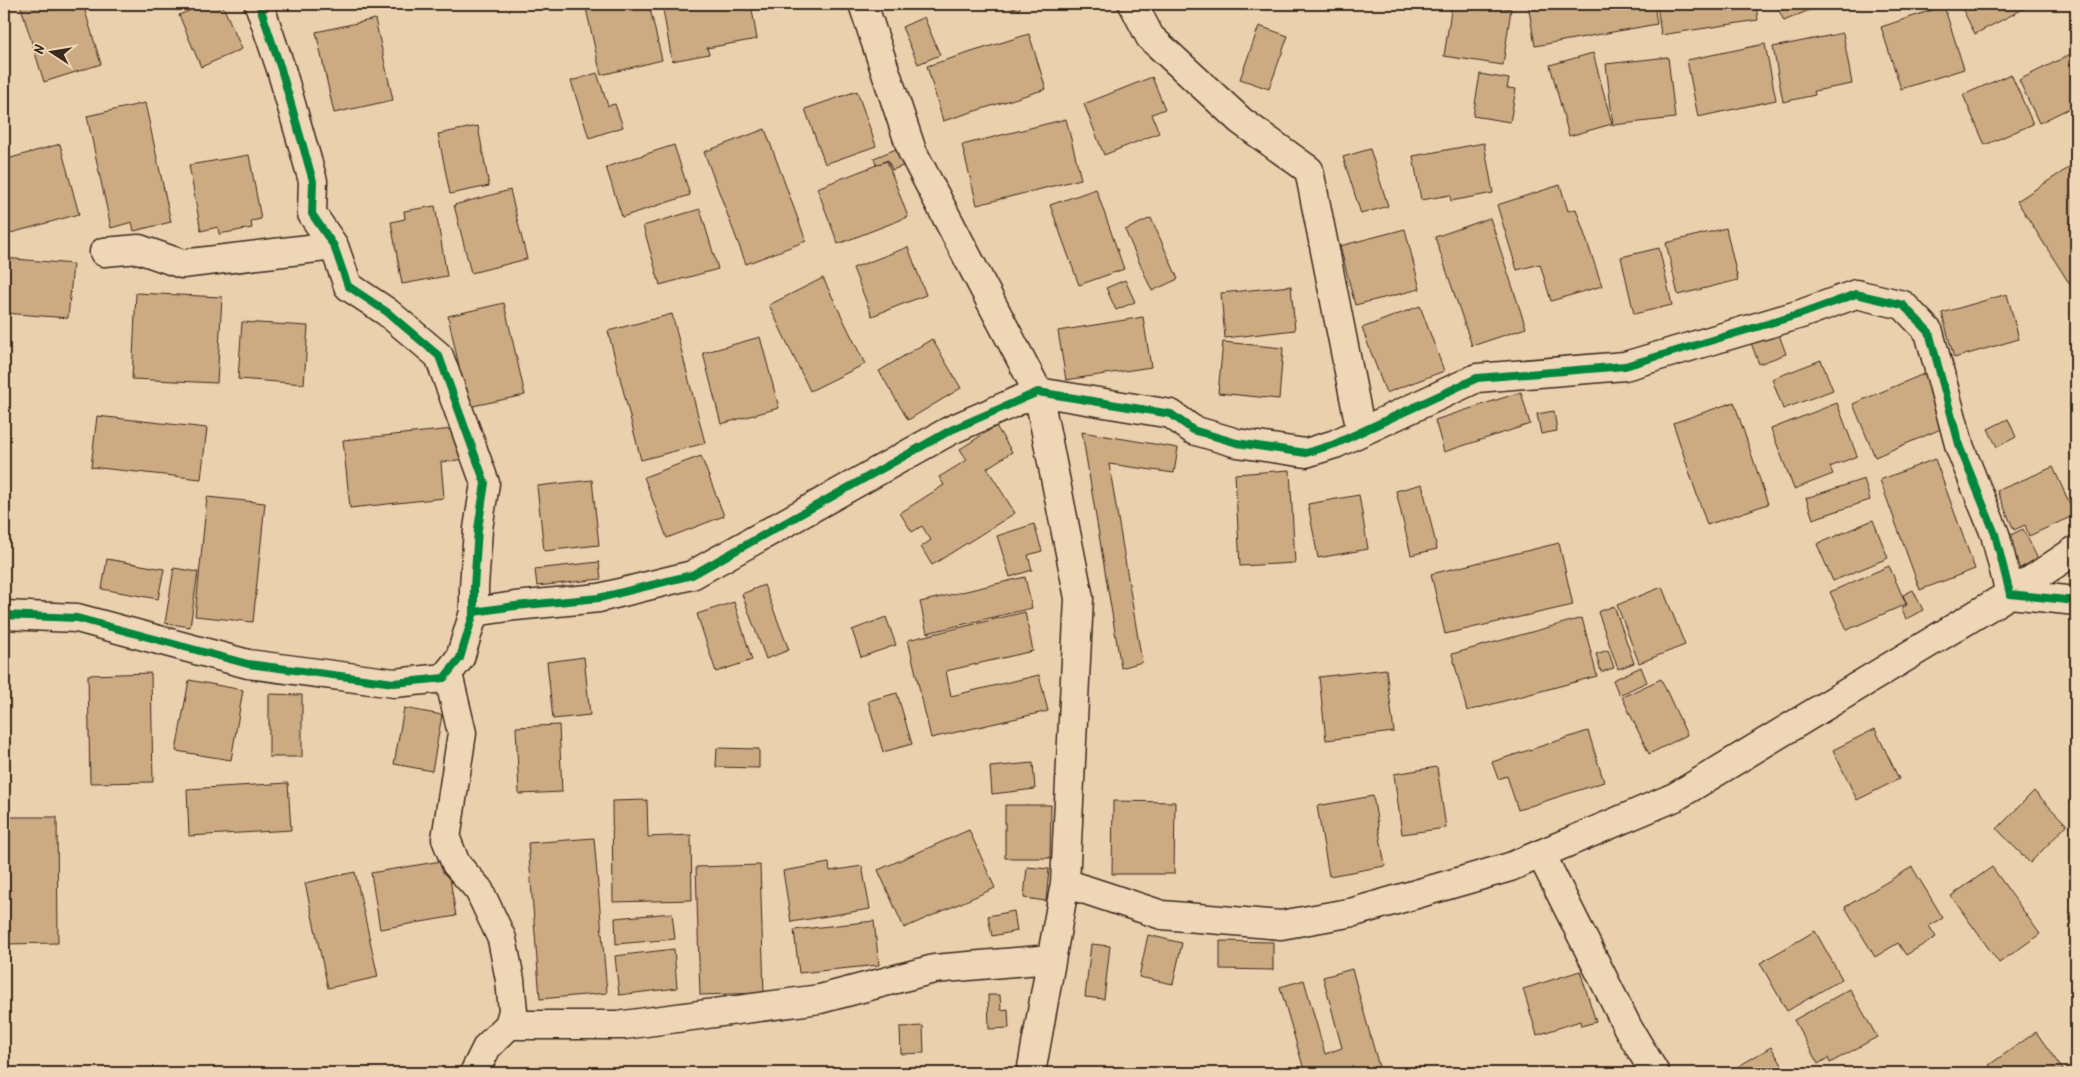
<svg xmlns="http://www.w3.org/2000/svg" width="2080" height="1077" viewBox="0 0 2080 1077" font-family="Kalam,sans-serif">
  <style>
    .building { fill: #ccab82; stroke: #3b2a1e }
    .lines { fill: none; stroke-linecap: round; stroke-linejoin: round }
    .street-casing { stroke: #3b2a1e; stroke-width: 31 }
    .street { stroke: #efd6b7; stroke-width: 28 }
    .cycleway-casing { stroke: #efd6b7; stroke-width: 11 }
    .cycleway { stroke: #00873e; stroke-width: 8 }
  </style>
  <rect width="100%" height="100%" fill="#ebd0ae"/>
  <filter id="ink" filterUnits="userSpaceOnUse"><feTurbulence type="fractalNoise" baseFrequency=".02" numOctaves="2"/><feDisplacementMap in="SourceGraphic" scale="10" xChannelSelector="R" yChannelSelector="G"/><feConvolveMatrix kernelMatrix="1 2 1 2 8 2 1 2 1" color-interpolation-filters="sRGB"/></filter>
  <g filter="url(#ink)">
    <path class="building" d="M20 4H83L101 64 44 82Z
      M205 4H222L242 49 201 67 179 15Z
      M585 4H649L662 60 601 75Z
      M662 4H751L757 39 707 48 709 54 672 61Z
      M1001 4H1021L1019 10Z
      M1452 4H1476L1511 9 1503 65 1444 56Z
      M1528 4H1654L1657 24 1535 46Z
      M1657 4H1756L1758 20 1661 35Z
      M1776 4H1823L1784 21Z
      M1960 4H2028L2029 6 1975 34Z
      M1944 6 1964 69 1901 89 1881 27Z
      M924 17 940 55 918 64 902 27Z
      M375 19 393 100 334 113 316 32Z
      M1259 26 1288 36 1269 89 1240 79Z
      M1843 33 1852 84 1814 91 1815 95 1783 102 1773 47Z
      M1029 34 1046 89 943 121 927 66Z
      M1765 44 1776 100 1698 117 1687 60Z
      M1593 53 1612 124 1569 136 1550 65Z
      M2073 53 2076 60V105L2039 123 2019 80Z
      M1668 57 1675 118 1613 125 1606 64Z
      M597 73 608 106 615 104 623 127 589 138 571 81Z
      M1480 74 1509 79 1507 88 1516 89 1510 122 1473 116Z
      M2011 74 2033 124 1985 145 1963 95Z
      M1152 77 1165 109 1152 114 1159 133 1104 155 1084 104Z
      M857 91 876 146 825 164 805 109Z
      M145 103 171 222 134 231 132 222 111 228 87 116Z
      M1066 119 1081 179 977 205 962 145Z
      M478 126 489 186 450 194 438 134Z
      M765 129 806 241 746 264 704 152Z
      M1484 143 1493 193 1451 201 1450 195 1421 200 1413 156Z
      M60 144 79 214 4 235V160Z
      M674 145 690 195 622 217 606 167Z
      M896 149 903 166 892 170 888 160 876 165 874 158Z
      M1370 149 1388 206 1361 214 1343 157Z
      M249 155 261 219 251 221 252 228 219 234 218 227 201 231 189 165Z
      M887 161 908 217 838 244 817 188Z
      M2070 167 2076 177V294L2017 201Z
      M1560 185 1568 211 1576 209 1602 286 1551 301 1540 264 1517 270 1497 205Z
      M1096 189 1124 269 1079 285 1050 205Z
      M510 190 527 259 471 273 454 205Z
      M435 206 447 276 402 284 391 222 405 219 404 211Z
      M700 209 718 269 660 285 643 226Z
      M1151 218 1178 279 1152 291 1125 230Z
      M1490 218 1526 328 1472 346 1435 237Z
      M1726 228 1738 280 1678 295 1666 243Z
      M1405 229 1420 289 1355 305 1340 246Z
      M908 247 926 295 872 316 853 268Z
      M1659 248 1672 305 1634 314 1621 257Z
      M4 258 73 264 68 318 4 313Z
      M823 278 865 364 810 391 769 305Z
      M1125 280 1135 302 1116 310 1106 288Z
      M1291 286 1295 330 1225 338 1221 293Z
      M136 293 222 297 217 383 132 379Z
      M2007 294 2019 339 1954 358 1942 313Z
      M504 303 525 395 468 407 448 316Z
      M1420 306 1444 371 1386 393 1362 328Z
      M672 314 705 443 641 460 608 331Z
      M1143 317 1151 367 1066 380 1058 331Z
      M242 322 308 326 304 384 238 379Z
      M1778 332 1786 354 1759 364 1751 343Z
      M760 337 779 408 721 424 703 353Z
      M932 339 961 388 908 420 879 371Z
      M1223 342 1283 348 1279 399 1218 393Z
      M1821 360 1833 390 1783 409 1772 379Z
      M1926 373 1948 426 1875 457 1853 404Z
      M1521 392 1530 424 1444 452 1435 420Z
      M1734 402 1768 504 1707 525 1673 423Z
      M1837 403 1857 456 1830 467 1833 474 1794 489 1771 429Z
      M1554 411 1557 431 1541 434 1537 414Z
      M97 416 207 428 201 479 91 467Z
      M2008 419 2016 437 1997 447 1988 429Z
      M996 426 1012 452 987 468 1015 513 932 565 921 547 931 540 922 526 912 532 900 513 944 485 939 477 967 460 960 449Z
      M463 428 466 459 441 462 444 498 350 508 343 440Z
      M1082 432 1178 448 1174 473 1109 464 1142 662 1121 668Z
      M701 456 724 516 667 538 644 477Z
      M1935 459 1975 569 1920 590 1880 480Z
      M2053 467 2075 515 2029 536 2025 525 2014 530 1997 491Z
      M1290 470 1295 563 1240 566 1235 474Z
      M1864 479 1870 500 1813 519 1806 498Z
      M592 480 599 545 544 551 537 486Z
      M1422 484 1437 549 1411 555 1396 491Z
      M1359 495 1368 549 1318 558 1308 504Z
      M207 497 265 503 253 622 195 616Z
      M1873 520 1888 558 1833 581 1817 544Z
      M1034 524 1042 551 1028 555 1032 570 1010 577 997 536Z
      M2023 529 2038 559 2018 569 2004 538Z
      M1559 543 1573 605 1445 634 1431 574Z
      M107 559 164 569 158 599 102 589Z
      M599 562 601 579 537 586 535 569Z
      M1889 566 1906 604 1847 630 1830 592Z
      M174 568 198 572 190 627 165 623Z
      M1025 577 1032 608 927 633 920 602Z
      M764 585 789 650 766 659 742 594Z
      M1662 587 1685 645 1639 663 1617 605Z
      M1913 590 1923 610 1906 619 1901 608 1907 605 1903 595Z
      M734 602 752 660 716 672 697 614Z
      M1614 606 1634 663 1618 669 1598 612Z
      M1025 612 1033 651 946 671 951 696 1039 675 1048 711 931 738 908 640Z
      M886 617 896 645 861 657 852 630Z
      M1582 618 1597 676 1467 711 1452 654Z
      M1608 650 1614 668 1601 672 1596 654Z
      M584 657 590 715 553 719 547 662Z
      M1641 667 1647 682 1619 695 1613 680Z
      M1386 669 1394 732 1326 740 1319 677Z
      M151 673 153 782 90 783 88 675Z
      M1661 679 1687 735 1649 754 1622 697Z
      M189 680 243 690 231 760 176 751Z
      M897 693 912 744 883 752 868 701Z
      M269 694 302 695V757H269Z
      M404 708 442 715 432 771 394 764Z
      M559 725 562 792 519 794 516 727Z
      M1875 729 1899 779 1857 800 1833 750Z
      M1588 731 1604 782 1518 810 1507 776 1498 779 1492 762Z
      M717 748 759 749V768L716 767Z
      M1033 763 1035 789 992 794 990 767Z
      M1437 767 1446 828 1402 834 1394 774Z
      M288 783 291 830 189 836 187 789Z
      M2034 791 2067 825 2030 863 1997 829Z
      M1373 796 1385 866 1329 876 1317 806Z
      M647 800 648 837 691 835 692 900 613 902 612 801Z
      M1113 801 1175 802 1174 874H1112Z
      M1005 805H1051L1050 858H1005Z
      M4 817H57L58 943 4 944Z
      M969 830 995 888 904 928 878 870Z
      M594 838 607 993 540 999 528 843Z
      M447 860 456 916 380 929 371 873Z
      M829 863 830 871 862 866 870 909 791 922 783 871Z
      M760 865 764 993 700 995 696 867Z
      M1027 867 1049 869 1046 901 1024 898Z
      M1912 867 1943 918 1929 926 1936 937 1906 955 1898 943 1875 957 1845 907Z
      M1992 867 2040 934 1999 963 1951 896Z
      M355 872 378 977 328 988 305 883Z
      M1014 911 1017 931 992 936 988 916Z
      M672 913 675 939 616 944 615 918Z
      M874 921 879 965 799 973 794 930Z
      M1815 931 1842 979 1787 1011 1760 963Z
      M1148 935 1182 943 1173 984 1139 977Z
      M1220 941 1273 942V970L1220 969Z
      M1091 944 1110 946 1104 999 1085 997Z
      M674 949 677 988 619 995 615 956Z
      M1352 969 1379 1067 1356 1073H1305L1280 987 1304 980 1325 1054 1342 1048 1323 977Z
      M1580 971 1596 1022 1581 1026 1580 1021 1537 1035 1523 989Z
      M1850 989 1877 1037 1830 1063 1828 1058 1818 1064 1794 1020Z
      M988 995H1000L1001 1010 1008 1009 1009 1028 989 1029Z
      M923 1026 924 1053 901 1054 900 1027Z
      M2036 1032 2065 1073H1995L1989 1065Z
      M1771 1047 1787 1073H1727Z"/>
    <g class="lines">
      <defs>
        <path id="street" d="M863 4 912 151 1038 392 1079 598 1065 883 1031 1073
          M1133 4 1150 37 1241 121 1309 170 1361 432
          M104 252 139 249 182 264 334 246
          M474 612 515 606 599 598 692 575 951 430 1038 392 1171 414 1193 430 1237 443 1306 453 1335 444 1477 378 1625 366 1801 314 1856 294 1903 305 1929 332 1960 448 1995 534 2010 594 2076 601
          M4 615 77 618 248 664 394 683 444 678 460 658 474 612V587L478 529 485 483 439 356 387 312 348 286 334 246 312 214 313 181 281 69 259 4
          M448 674 462 733 446 839 456 864 479 890 502 939 510 980 513 1011 509 1025 487 1047 474 1073
          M1541 854 1628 1028 1655 1073
          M1065 883 1162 915 1281 925 1354 912 1510 867 1675 797 2010 594 2076 550
          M509 1025H624L820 999 934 969 1051 959"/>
      </defs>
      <use href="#street" class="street-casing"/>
      <use href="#street" class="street"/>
      <defs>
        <path id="cycleway" d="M474 612 515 606 599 598 692 575 951 430 1038 392 1171 414 1193 430 1237 443 1306 453 1335 444 1477 378 1625 366 1801 314 1856 294 1903 305 1929 332 1960 448 1995 534 2010 594 2076 601
          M4 615 77 618 248 664 394 683 444 678 460 658 474 612V587L478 529 485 483 439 356 387 312 348 286 334 246 312 214 313 181 281 69 259 4"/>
      </defs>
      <use href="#cycleway" class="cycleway-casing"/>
      <use href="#cycleway" class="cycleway"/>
    </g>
  </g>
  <rect width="2080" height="1077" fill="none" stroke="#efd6b7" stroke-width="20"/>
  <rect x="10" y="10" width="2060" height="1057" fill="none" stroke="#3b2a1e" stroke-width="2" filter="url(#ink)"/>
  <g transform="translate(52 52) rotate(282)" stroke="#efd6b7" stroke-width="4" paint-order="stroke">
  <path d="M0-4L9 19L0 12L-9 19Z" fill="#3b2a1e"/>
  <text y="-8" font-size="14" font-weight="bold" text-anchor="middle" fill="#3b2a1e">N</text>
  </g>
</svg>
